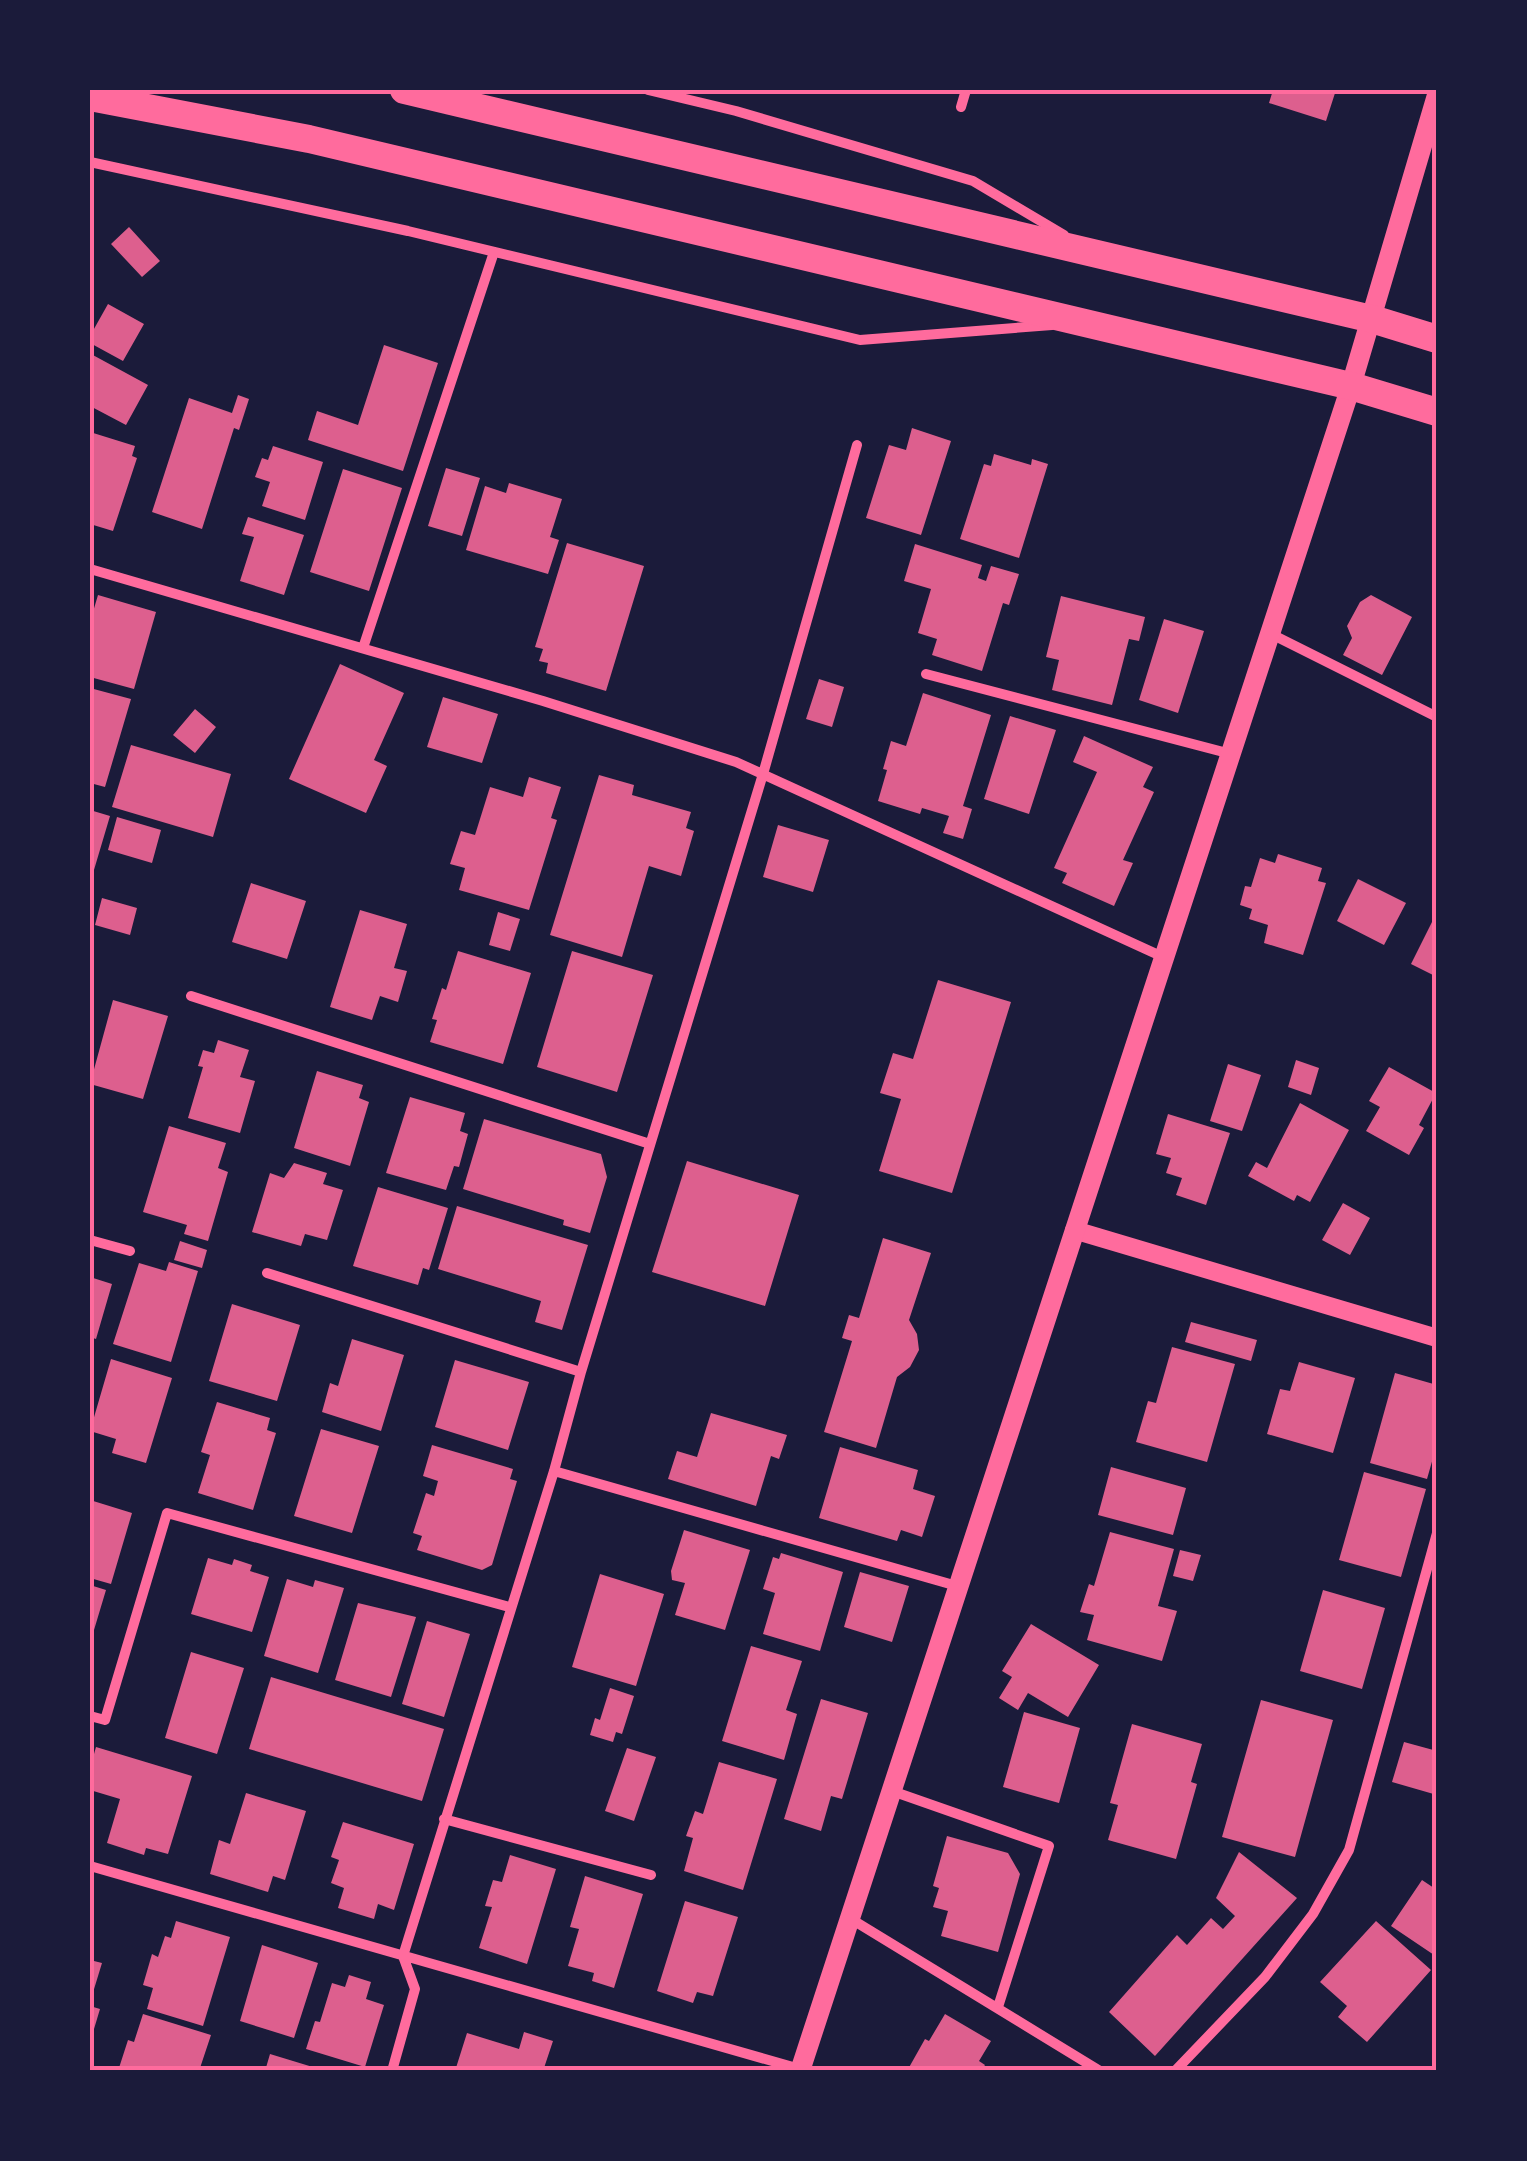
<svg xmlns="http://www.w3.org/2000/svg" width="1527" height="2161" viewBox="0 0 1527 2161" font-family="'Crimson Pro',serif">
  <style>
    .building { fill: #dd5f8e }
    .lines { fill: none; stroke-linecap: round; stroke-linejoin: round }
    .minor { stroke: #ff6b9d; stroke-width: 10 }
    .tertiary { stroke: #ff6b9d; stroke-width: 18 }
    .secondary { stroke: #ff6b9d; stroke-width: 20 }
    .trunk { stroke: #ff6b9d; stroke-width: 28 }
    .neatline { fill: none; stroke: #ff6b9d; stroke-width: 4 }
  </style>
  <rect width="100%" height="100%" fill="#1b1b3a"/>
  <path class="building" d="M1273 90H1336L1326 121 1269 103Z
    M129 227 160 261 142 277 111 244Z
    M108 304 144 324 123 361 90 343V336Z
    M384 345 438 363 403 471 308 440 317 411 358 425Z
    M91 354 148 385 126 425 90 406Z
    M238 395 249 399 239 430 234 428 202 529 152 512 189 398 232 413Z
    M912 428 951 441 921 535 866 518 889 445 906 450Z
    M90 432 135 446 132 456 137 458 113 531 90 524Z
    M273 446 323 462 305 520 262 506 270 482 255 477 262 458 268 460Z
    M994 454 1031 465 1032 459 1048 464 1019 558 960 539 984 464 991 466Z
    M446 468 480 478 462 536 428 526Z
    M343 469 402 488 369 591 310 572Z
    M509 483 562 499 550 537 559 540 548 574 466 550 485 486 506 493Z
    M248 517 304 535 284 595 240 581 254 537 242 534Z
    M567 543 644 566 606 691 546 673 548 663 539 661 543 649 535 647Z
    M915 544 982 565 978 578 986 581 991 566 1019 574 1009 605 1003 603 982 671 932 655 937 639 918 633 931 589 904 581Z
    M98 595 156 612 134 689 90 677 93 663 90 662V622Z
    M1371 595 1412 617 1382 675 1343 655 1352 638 1347 626 1360 602Z
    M1061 596 1145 617 1139 641 1129 639 1112 705 1052 690 1059 660 1046 657Z
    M1164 619 1204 631 1178 713 1139 700Z
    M340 664 404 693 374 760 387 766 366 813 289 779Z
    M819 679 844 687 832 727 806 719Z
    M90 688 131 699 105 787 90 783Z
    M923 693 991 715 963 806 972 809 963 839 943 833 949 816 922 808 920 814 878 801 887 770 883 769 891 741 906 746Z
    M443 697 498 714 482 763 427 747Z
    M195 709 216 727 195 753 173 735Z
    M1010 716 1056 730 1029 814 984 799Z
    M1084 736 1153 767 1143 787 1154 792 1123 860 1133 863 1114 906 1062 883 1067 873 1054 868 1097 772 1073 762Z
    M131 745 231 774 213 837 112 807Z
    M599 775 634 785 632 795 691 812 686 828 694 831 681 876 649 866 622 957 550 935Z
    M529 777 561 787 551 818 557 820 529 910 459 890 465 868 450 864 461 831 475 835 490 787 523 797Z
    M90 810 110 816 91 880H90Z
    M117 817 161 830 152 863 108 850Z
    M778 825 829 840 813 892 763 877Z
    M1278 854 1322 868 1318 881 1326 883 1303 955 1264 943 1268 925 1249 919 1252 909 1240 905 1245 886 1251 887 1260 858 1275 863Z
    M1358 879 1406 903 1384 945 1337 921Z
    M251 883 306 901 287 959 232 942Z
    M102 898 137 908 130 935 95 925Z
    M360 910 407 924 394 968 407 971 398 1002 380 996 372 1020 330 1007Z
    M498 912 520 919 510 951 489 945Z
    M1437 912V977L1411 964Z
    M458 951 531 973 503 1064 430 1042 437 1020 432 1019 442 988 446 990Z
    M572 951 653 975 617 1092 537 1067Z
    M938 980 1011 1002 952 1193 879 1171 901 1099 880 1093 893 1053 913 1059Z
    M113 1000 168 1016 143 1099 90 1084Z
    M218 1040 249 1050 240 1077 255 1081 240 1133 188 1118 203 1067 198 1066 203 1050 214 1053Z
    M1296 1060 1319 1068 1311 1095 1288 1087Z
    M1228 1064 1261 1075 1242 1131 1210 1121Z
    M1389 1067 1436 1093 1419 1125 1424 1128 1409 1155 1366 1131 1380 1107 1369 1101Z
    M317 1071 363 1085 359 1098 369 1102 350 1166 294 1148Z
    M410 1097 465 1113 460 1131 468 1134 459 1167 454 1166 446 1190 386 1173Z
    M1300 1103 1349 1130 1310 1202 1297 1195 1294 1201 1248 1176 1256 1162 1267 1168Z
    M1168 1114 1230 1133 1206 1205 1176 1195 1182 1178 1166 1173 1171 1158 1156 1154Z
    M484 1119 601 1154 607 1177 590 1233 563 1225 564 1220 463 1189Z
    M169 1126 226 1143 218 1168 228 1172 208 1241 184 1234 187 1225 143 1212Z
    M687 1161 799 1195 765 1306 652 1272Z
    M294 1163 327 1173 323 1184 343 1190 327 1240 305 1234 301 1246 252 1232 270 1173 284 1178Z
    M378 1187 448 1208 429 1270 423 1268 418 1285 353 1266Z
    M1343 1203 1370 1218 1350 1255 1322 1240Z
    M457 1206 588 1245 562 1330 535 1322 541 1301 438 1269Z
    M883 1238 931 1253 909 1320 917 1334 919 1350 910 1367 897 1377 876 1448 824 1432 852 1341 842 1338 849 1315 859 1318Z
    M180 1241 207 1250 202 1268 174 1260Z
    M169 1262 198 1271 171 1362 113 1344 139 1263 166 1271Z
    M90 1277 112 1284 96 1339 90 1337Z
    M232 1304 300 1325 277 1401 209 1381Z
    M1191 1322 1257 1340 1251 1361 1185 1342Z
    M352 1339 404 1355 381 1431 322 1412 330 1383 338 1386Z
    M1172 1347 1235 1364 1207 1462 1136 1442 1148 1401 1156 1403Z
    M111 1359 172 1378 146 1463 112 1453 116 1439 90 1431Z
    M455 1360 529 1382 508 1450 435 1427Z
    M1299 1362 1355 1378 1333 1453 1267 1434 1280 1389 1290 1391Z
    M1395 1373 1437 1385V1444L1427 1479 1370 1463Z
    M217 1402 270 1418 267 1430 276 1433 253 1510 198 1493 210 1455 201 1452Z
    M711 1413 787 1435 779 1459 771 1456 756 1506 668 1479 677 1451 697 1457Z
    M321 1429 379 1446 352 1533 294 1516Z
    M432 1445 513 1469 510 1479 517 1481 492 1565 482 1570 417 1550 422 1536 413 1533 426 1493 434 1496 438 1481 423 1476Z
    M840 1447 918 1470 913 1489 935 1496 922 1537 901 1530 897 1541 819 1518Z
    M1111 1467 1186 1488 1173 1535 1098 1515Z
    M1364 1472 1426 1489 1401 1577 1339 1560Z
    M90 1500 132 1513 111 1584 90 1578Z
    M684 1530 750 1550 725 1630 675 1615 685 1583 672 1580 671 1571Z
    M1110 1532 1174 1549 1158 1606 1177 1611 1162 1661 1087 1640 1094 1615 1080 1612 1089 1584 1094 1586Z
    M1180 1550 1201 1555 1193 1581 1173 1576Z
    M781 1553 843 1572 820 1651 763 1634 775 1593 763 1589 773 1557 779 1559Z
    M208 1558 232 1565 234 1559 252 1565 250 1571 269 1577 252 1632 191 1614Z
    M860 1572 909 1586 892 1642 844 1627Z
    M600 1574 664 1594 636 1686 572 1667Z
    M287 1579 313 1587 315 1580 344 1588 318 1673 264 1656Z
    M90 1585 106 1590 91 1640H90Z
    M1323 1590 1385 1608 1362 1689 1300 1671Z
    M358 1603 416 1617 391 1697 335 1680Z
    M427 1621 470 1634 444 1717 402 1704Z
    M1031 1624 1099 1665 1068 1717 1028 1693 1018 1710 999 1698 1012 1677 1002 1671Z
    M751 1646 802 1661 786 1710 797 1714 784 1760 722 1741Z
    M191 1652 244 1668 217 1754 165 1738Z
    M271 1677 444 1729 422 1801 249 1749Z
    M610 1688 634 1696 622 1734 616 1732 613 1742 590 1735 595 1718 600 1720Z
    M821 1699 868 1713 842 1799 831 1796 821 1831 784 1819Z
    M1261 1700 1333 1720 1295 1857 1222 1837Z
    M1024 1712 1080 1728 1059 1803 1003 1787Z
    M1132 1724 1202 1744 1191 1782 1197 1784 1176 1859 1108 1840 1118 1805 1110 1803Z
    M1404 1742 1437 1751V1795L1392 1782Z
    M96 1747 192 1776 168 1854 146 1848 144 1855 107 1843 120 1799 90 1790V1768Z
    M627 1748 656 1757 634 1821 605 1811Z
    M719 1762 777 1779 743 1890 684 1871 693 1838 686 1836 695 1811 703 1814Z
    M246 1793 306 1811 285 1880 273 1876 268 1892 210 1874 219 1840 230 1844Z
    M343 1822 414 1844 394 1910 378 1904 374 1919 338 1908 344 1888 331 1883 339 1860 331 1857Z
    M947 1836 1008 1853 1020 1874 998 1952 941 1936 948 1911 933 1907 939 1888 933 1886Z
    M1239 1852 1297 1898 1155 2056 1109 2012 1177 1935 1187 1945 1211 1918 1223 1929 1235 1916 1216 1898Z
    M510 1855 556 1869 527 1964 479 1948 492 1907 485 1906 493 1880 502 1882Z
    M585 1876 643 1894 614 1988 592 1981 594 1973 568 1966 579 1929 570 1927Z
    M1422 1880 1437 1890V1957L1391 1926Z
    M685 1901 738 1917 713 1996 697 1992 693 2003 657 1991Z
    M176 1921 230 1937 203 2026 147 2009 153 1988 143 1985 152 1954 158 1957 165 1936 171 1938Z
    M1376 1921 1431 1970 1367 2042 1338 2017 1347 2006 1320 1982Z
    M262 1945 318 1963 294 2038 240 2021Z
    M90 1960 102 1963 91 1999 90 1998Z
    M349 1975 371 1982 366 1999 384 2005 365 2067 306 2049 315 2021 320 2022 332 1983 345 1987Z
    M90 2006 100 2009 91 2039H90Z
    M143 2014 211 2035 199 2071H118L128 2040 134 2042Z
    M945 2014 991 2041 979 2061 985 2065 981 2071H907L925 2039 929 2041Z
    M524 2032 553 2041 543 2071H455L467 2033 519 2049Z
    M270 2054 316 2068 315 2071H265Z"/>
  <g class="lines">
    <path class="minor" d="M648 90 736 111 973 181 1064 235
      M961 107 966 90
      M90 162 408 231 860 340 1052 325
      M90 569 543 701 736 762 1163 957
      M1271 634 1437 717
      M363 648 494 252
      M926 674 1231 754
      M191 996 650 1144
      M90 1240 130 1251
      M267 1273 581 1372
      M554 1471 957 1586
      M90 1716 105 1720 167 1513 509 1607
      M892 1791 1049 1846 998 2007
      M444 1819 651 1875
      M90 1866 800 2069
      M851 1919 1100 2071
      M392 2071 415 1989 403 1956 554 1471 581 1372 763 774 857 445
      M1175 2071 1265 1977 1313 1914 1349 1850 1437 1533"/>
    <path class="tertiary" d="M1074 1230 1437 1338"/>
    <path class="secondary" d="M800 2071 1351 386 1437 95"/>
    <path class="trunk" d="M404 90 1372 319 1437 339
      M90 97 309 139 1351 386 1437 412"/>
  </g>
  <rect width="1527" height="2161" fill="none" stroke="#1b1b3a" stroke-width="185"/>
  <rect x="92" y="92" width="1342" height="1976" class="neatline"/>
</svg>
